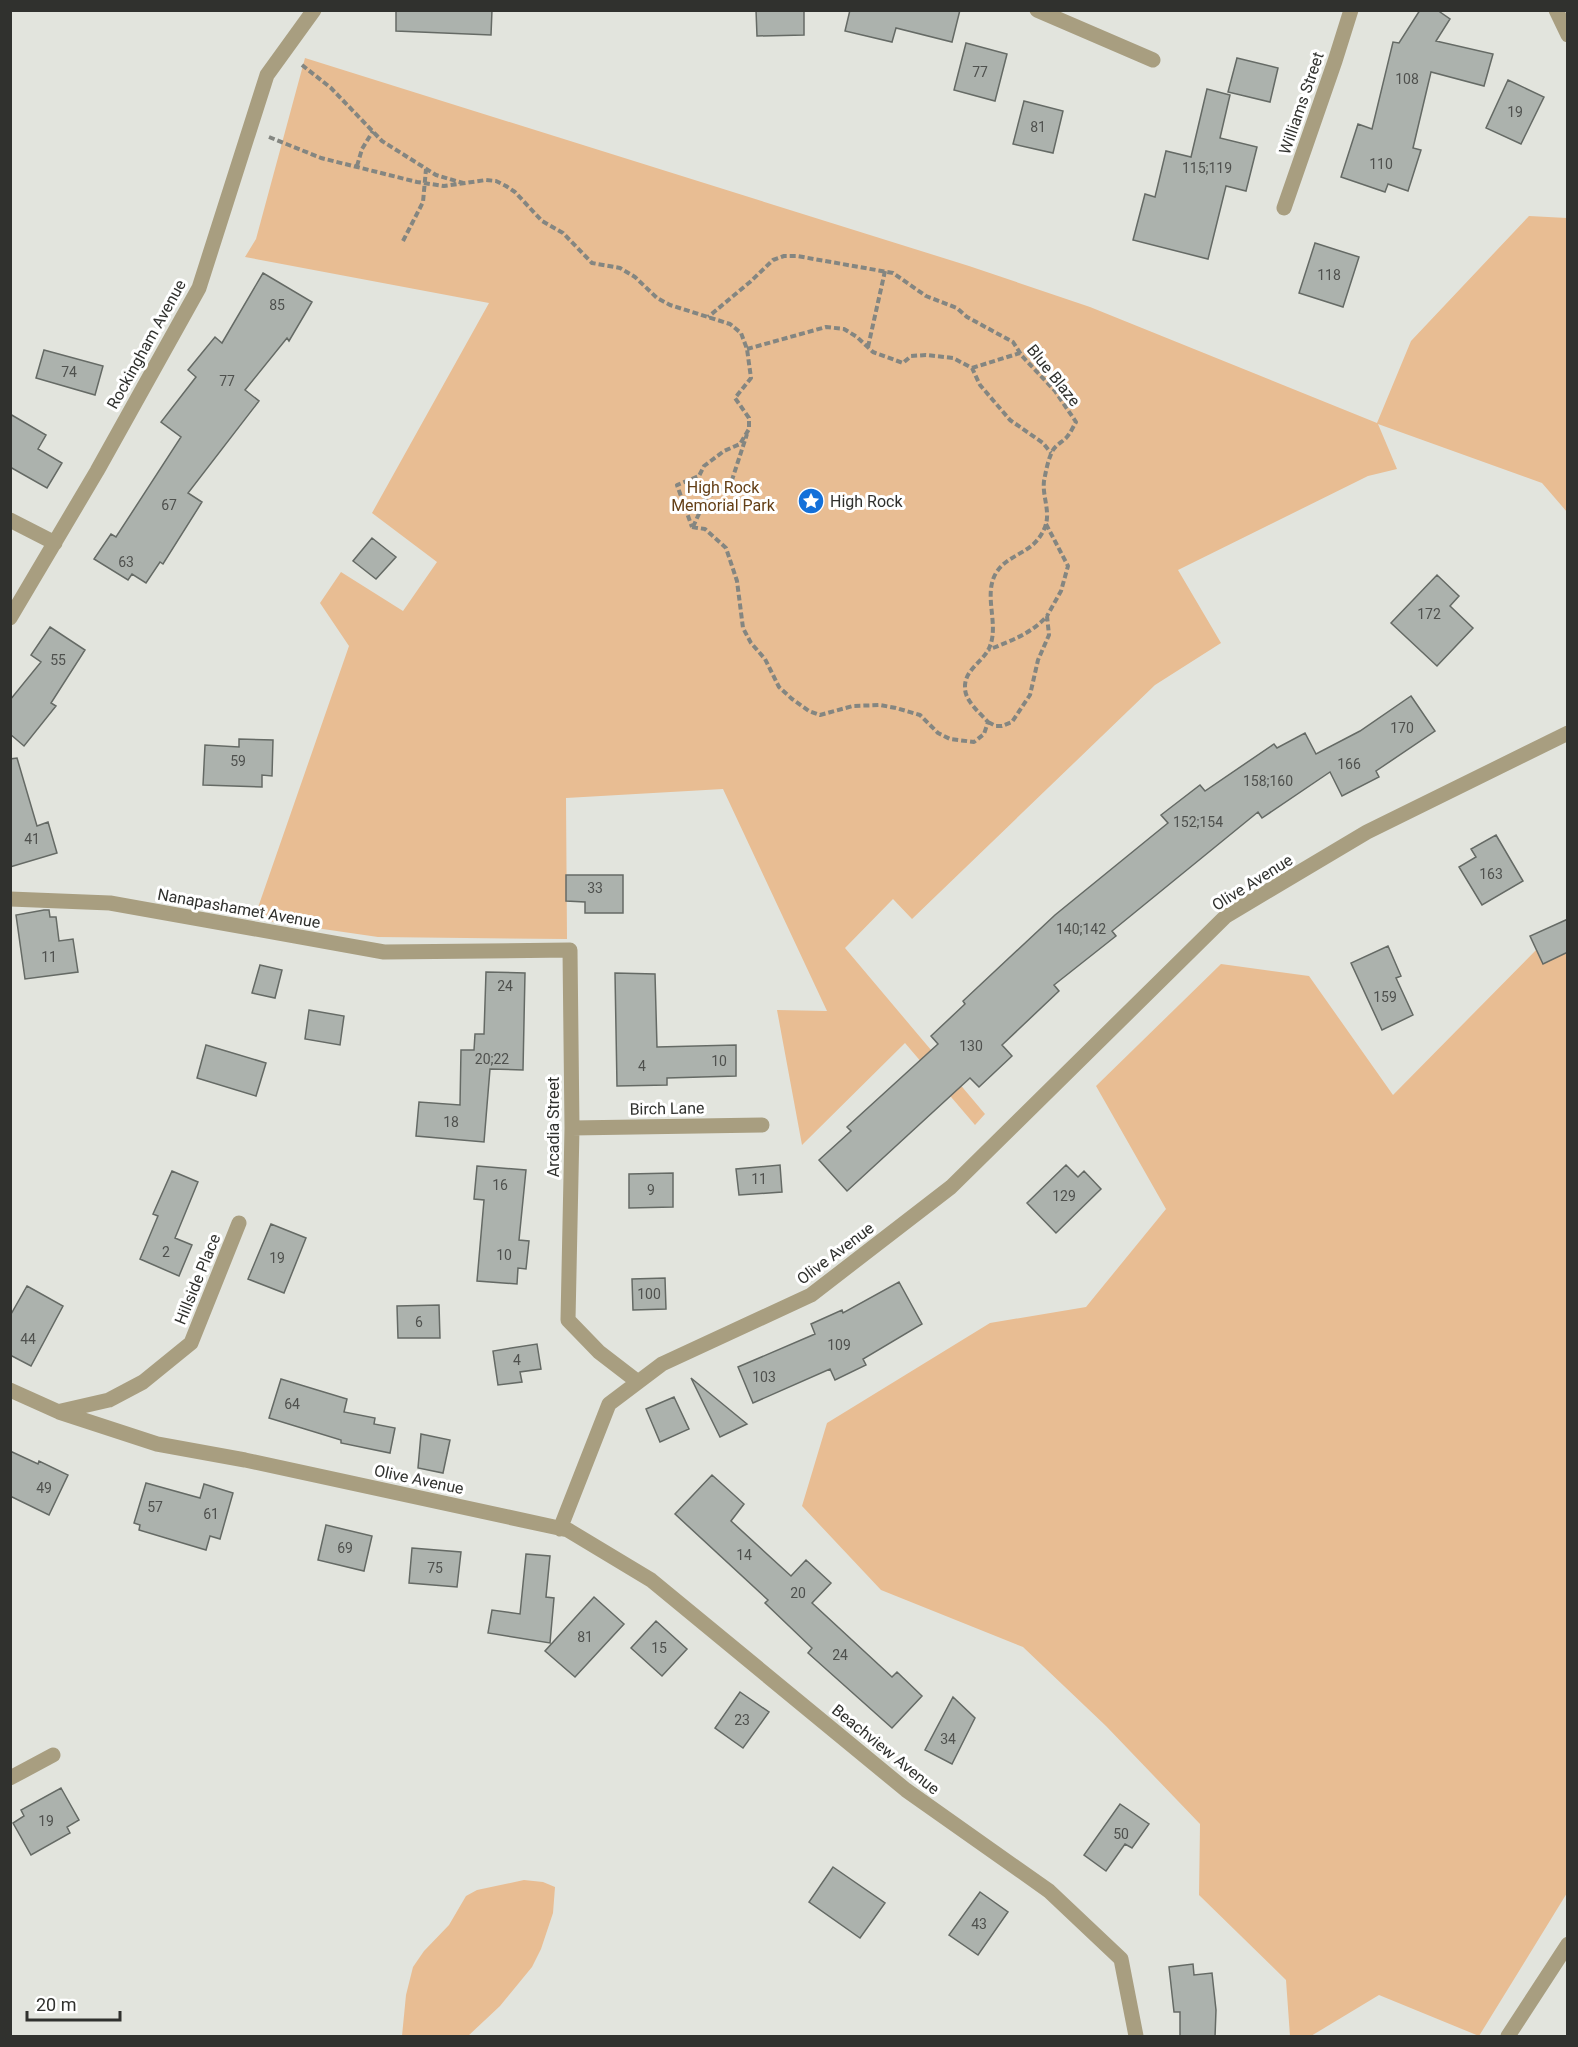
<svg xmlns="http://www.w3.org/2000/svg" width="1578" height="2047" viewBox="0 0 1578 2047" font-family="Roboto,sans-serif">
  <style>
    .green { fill: #e8bd93 }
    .building { fill: #acb2ad; stroke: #656a65; stroke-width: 1.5 }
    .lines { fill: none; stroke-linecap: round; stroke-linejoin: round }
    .path { stroke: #848681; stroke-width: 4; stroke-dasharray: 6 3; stroke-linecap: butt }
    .minor { stroke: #a89e80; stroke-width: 15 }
    .labels { text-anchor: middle; stroke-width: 6; stroke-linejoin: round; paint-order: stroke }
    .number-label { font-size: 14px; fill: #4f514e }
    .street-label { font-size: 16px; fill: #30312e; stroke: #fff }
    .park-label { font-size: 16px; fill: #643f16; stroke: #fff }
    .poi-label { font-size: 16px; fill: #30312e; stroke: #fff; text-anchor: start }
  </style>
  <rect width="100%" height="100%" fill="#e2e4dd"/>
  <path class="green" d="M305 58 969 266 1090 307 1377 423 1411 341 1529 216 1567 218V512L1542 483 1378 424 1397 469 1368 476 1178 570 1221 643 1155 685 912 919 893 899 845 948 985 1114 975 1125 905 1043 802 1145 777 1010 827 1011 723 789 566 798 567 939 378 937 254 919 349 646 320 603 341 572 403 611 437 562 372 513 489 303 245 257 256 239Z
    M1567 941V1893L1479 2036 1379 1995 1311 2036H1290L1286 1980 1199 1895 1200 1824 1106 1726 1023 1647 881 1590 802 1506 827 1423 990 1323 1086 1307 1166 1209 1096 1086 1221 964 1309 976 1393 1095 1540 946Z
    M524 1880 543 1882 555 1887 553 1913 541 1949 532 1967 500 2006 468 2036H402L406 1995 413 1967 424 1951 449 1925 466 1896 477 1890Z"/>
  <path class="building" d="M396 10H492L491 35 396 31Z
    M756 10H804V35L757 36Z
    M850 10H960L952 42 896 28 892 42 845 31Z
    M1420 10H1437L1450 19 1436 41 1493 54 1484 86 1431 72 1413 148 1421 150 1408 191 1388 184 1385 192 1341 177 1358 124 1372 129 1393 42 1399 43Z
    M966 43 1007 54 995 101 954 90Z
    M1237 58 1278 68 1270 102 1228 92Z
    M1508 80 1544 97 1521 144 1486 128Z
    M1207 89 1230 95 1220 138 1257 147 1246 191 1226 186 1208 259 1133 240 1145 194 1155 197 1166 151 1191 157Z
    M1024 101 1063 111 1053 153 1013 144Z
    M1315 243 1359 257 1343 307 1299 293Z
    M263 273 312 302 289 341 287 338 245 390 259 401 188 493 202 502 163 564 160 562 146 583 132 574 128 580 94 559 111 534 116 537 181 437 161 422 196 377 188 370 215 337 222 343Z
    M44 350 103 366 95 395 36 378Z
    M10 414 46 435 38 449 62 463 47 488 10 467Z
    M372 538 396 557 376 579 353 561Z
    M1437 575 1459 596 1450 606 1473 628 1437 666 1391 623Z
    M50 627 85 650 51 703 56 706 24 746 10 734V700L41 662 31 655Z
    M1411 696 1435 731 1376 771 1379 777 1342 796 1330 772 1262 818 1258 812 1112 931 1116 936 1054 985 1059 991 1002 1045 1012 1056 979 1087 970 1078 847 1191 819 1160 851 1131 847 1127 938 1044 931 1036 965 1004 963 1001 1055 915 1168 823 1161 815 1200 785 1205 791 1274 744 1277 748 1305 733 1316 754 1360 731Z
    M239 739 273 740 272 776 262 775V787L203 785 205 745 239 747Z
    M17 758 37 826 48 822 57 853 10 867V759Z
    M1496 835 1523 881 1482 905 1459 867 1476 857 1471 849Z
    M566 875H623V913H585V902L566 901Z
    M44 910H49L50 917H56L59 941 73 939 78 972 25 979 16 915Z
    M1568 919V952L1543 964 1530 936Z
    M1388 946 1401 976 1396 978 1413 1015 1382 1030 1351 963Z
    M260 965 282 970 275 998 252 993Z
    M486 972 525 973 523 1070 490 1069 484 1142 416 1136 419 1102 460 1105 461 1050H474L475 1034H484Z
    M615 973 655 974 657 1047 736 1045V1076L667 1078V1085L617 1086Z
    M309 1010 344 1016 340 1045 305 1039Z
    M206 1045 266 1063 256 1096 197 1078Z
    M780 1165 782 1192 739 1195 736 1169Z
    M1066 1165 1078 1177 1084 1171 1101 1189 1056 1233 1027 1203Z
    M477 1166 526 1170 519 1240 529 1241 526 1269 518 1268 517 1284 477 1281 484 1200 474 1199Z
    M172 1171 198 1182 175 1238 192 1245 179 1276 140 1259 158 1216 153 1214Z
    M673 1173V1207L629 1208V1174Z
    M271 1224 306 1238 284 1293 248 1279Z
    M665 1278 666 1309 633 1310 632 1279Z
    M899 1282 922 1324 863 1359 866 1365 835 1380 830 1369 753 1403 738 1367 815 1334 811 1324 842 1310 843 1313Z
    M27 1286 63 1306 31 1366 10 1355V1316Z
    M439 1305 440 1338H398L397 1306Z
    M537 1344 541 1369 520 1372 522 1382 498 1385 493 1351Z
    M691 1378 747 1424 720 1437Z
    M281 1379 347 1399 344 1412 375 1418 374 1424 395 1428 390 1453 341 1443V1440L269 1418Z
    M674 1397 689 1429 660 1442 646 1409Z
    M421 1434 450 1440 443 1473 418 1468Z
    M10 1451 38 1464 39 1461 68 1475 49 1515 10 1496Z
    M712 1475 744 1504 731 1521 791 1576 806 1560 831 1583 812 1603 892 1677 897 1672 922 1696 892 1728 808 1653 812 1648 765 1603 768 1600 675 1514Z
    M146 1483 200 1498 204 1484 233 1493 220 1539 210 1536 206 1550 139 1530 140 1525 134 1523Z
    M326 1525 372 1536 364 1571 318 1560Z
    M412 1548 461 1552 457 1587 409 1583Z
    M526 1554 550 1556 546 1597 554 1598 550 1643 488 1633 492 1610 520 1614Z
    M594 1597 624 1624 575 1677 545 1651Z
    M656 1621 687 1649 662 1676 631 1648Z
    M740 1692 769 1712 743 1748 715 1728Z
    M953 1697 975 1718 952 1764 925 1750Z
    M61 1788 79 1820 67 1827 70 1833 31 1855 13 1823 24 1816 21 1810Z
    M1120 1804 1149 1824 1132 1848 1125 1844 1106 1871 1084 1855Z
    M833 1867 885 1903 860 1938 809 1902Z
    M980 1892 1008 1912 978 1955 949 1935Z
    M1193 1964 1194 1975 1212 1973 1216 2010 1215 2037H1180V2012H1174L1169 1967Z"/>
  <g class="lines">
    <path class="path" d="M302 65 331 88 382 141 436 175 463 183
      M269 137 321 158 417 182 444 186 486 180 496 181 506 186 515 192 542 221 563 233 592 263 620 268 635 277 657 298 670 305 730 324 741 333 747 349 751 378 735 398 749 418V429L740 444 724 451 704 466 699 476 677 485 692 527
      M357 166 362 149 373 131
      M403 241 423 202 426 169
      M868 347 885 271
      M747 349 826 327 844 329 857 337 873 352 903 363 911 356 926 355 953 358 972 368 980 385 1010 420 1043 443 1051 453
      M972 368 1020 353
      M1046 524 1068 566 1061 591 1047 616
      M692 527 705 529 726 548 737 581 743 628 751 643 765 659 779 687 792 699 809 711 820 715 853 706 880 705 896 708 920 715 938 733 950 739 974 742 984 734 988 722C980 713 965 701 965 688 964 669 984 662 990 646 999 623 983 595 996 573 1009 552 1034 555 1045 527 1051 512 1042 496 1044 481 1046 471 1048 459 1053 450 1056 445 1062 442 1066 438 1070 434 1073 427 1076 422L1055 391 1022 356 1013 342 967 317 957 308 926 296 893 273 797 256H784L773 260 750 282 708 317
      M693 527 706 498 731 483 747 434
      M988 722 996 726H1002L1012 722 1030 695 1038 660 1049 635 1047 616C1031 634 1010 641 988 650"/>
    <path class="minor" d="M1037 10 1153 60
      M1556 10 1568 35
      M1284 208 1335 61 1351 10
      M10 520 55 543
      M10 618 97 471 199 288 267 75 314 10
      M10 899 110 903 384 952 570 950 572 1128 568 1320 599 1352 638 1382
      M572 1128 762 1125
      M10 1390 59 1412 157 1444 245 1460 568 1530 651 1580 906 1790 1049 1891 1121 1959 1136 2036
      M61 1411 109 1400 143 1382 191 1343 239 1223
      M560 1529 609 1404 662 1364 811 1295 951 1187 1226 916 1367 832 1568 733
      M10 1778 53 1755
      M1508 2036 1568 1944"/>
  </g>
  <defs>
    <symbol id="sight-disc" viewBox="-11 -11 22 22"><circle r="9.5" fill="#1370d9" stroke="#fff"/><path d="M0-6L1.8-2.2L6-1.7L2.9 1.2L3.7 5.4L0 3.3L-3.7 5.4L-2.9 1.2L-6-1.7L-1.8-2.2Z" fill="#fff"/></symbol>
  </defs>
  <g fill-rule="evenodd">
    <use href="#sight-disc" x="796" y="486" width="30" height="30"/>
  </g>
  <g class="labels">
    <g class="number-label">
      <text x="980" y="77">77</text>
      <text x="1407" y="84">108</text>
      <text x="1515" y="117">19</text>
      <text x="1038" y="132">81</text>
      <text x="1381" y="169">110</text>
      <text x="1207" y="173">115;119</text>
      <text x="1329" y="280">118</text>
      <text x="277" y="310">85</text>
      <text x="69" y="377">74</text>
      <text x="227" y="386">77</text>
      <text x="169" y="510">67</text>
      <text x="126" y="567">63</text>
      <text x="1429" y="619">172</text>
      <text x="58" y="665">55</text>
      <text x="1402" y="733">170</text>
      <text x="238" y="766">59</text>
      <text x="1349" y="769">166</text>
      <text x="1268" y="786">158;160</text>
      <text x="1198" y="827">152;154</text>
      <text x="32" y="844">41</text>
      <text x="1491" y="879">163</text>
      <text x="595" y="893">33</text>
      <text x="1081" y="934">140;142</text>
      <text x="49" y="962">11</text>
      <text x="505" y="991">24</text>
      <text x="1385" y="1002">159</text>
      <text x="971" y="1051">130</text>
      <text x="492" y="1064">20;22</text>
      <text x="719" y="1066">10</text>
      <text x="642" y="1071">4</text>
      <text x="451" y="1127">18</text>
      <text x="759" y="1184">11</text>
      <text x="500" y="1190">16</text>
      <text x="651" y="1195">9</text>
      <text x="1064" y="1201">129</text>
      <text x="166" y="1257">2</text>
      <text x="504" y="1260">10</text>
      <text x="277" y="1263">19</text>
      <text x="649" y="1299">100</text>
      <text x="419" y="1327">6</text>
      <text x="28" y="1344">44</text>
      <text x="839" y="1350">109</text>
      <text x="517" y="1365">4</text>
      <text x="764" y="1382">103</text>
      <text x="292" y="1409">64</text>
      <text x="44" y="1493">49</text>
      <text x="155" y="1512">57</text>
      <text x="211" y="1519">61</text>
      <text x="345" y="1553">69</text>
      <text x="744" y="1560">14</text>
      <text x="435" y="1573">75</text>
      <text x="798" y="1598">20</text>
      <text x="585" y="1642">81</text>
      <text x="659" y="1653">15</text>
      <text x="840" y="1660">24</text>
      <text x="742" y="1725">23</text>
      <text x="948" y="1744">34</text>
      <text x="46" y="1826">19</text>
      <text x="1121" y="1839">50</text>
      <text x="979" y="1929">43</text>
    </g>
    <g class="street-label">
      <text transform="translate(1301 103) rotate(-71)" y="6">Williams Street</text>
      <text transform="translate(146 344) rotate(-61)" y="6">Rockingham Avenue</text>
      <text transform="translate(1054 375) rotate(51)" y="6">Blue Blaze</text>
      <text transform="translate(1252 882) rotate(-32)" y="6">Olive Avenue</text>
      <text transform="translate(239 908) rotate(10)" y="6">Nanapashamet Avenue</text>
      <text transform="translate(667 1108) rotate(-1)" y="6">Birch Lane</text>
      <text transform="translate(553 1127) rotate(-90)" y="6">Arcadia Street</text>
      <text transform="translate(835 1253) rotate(-37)" y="6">Olive Avenue</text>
      <text transform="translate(197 1279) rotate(-68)" y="6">Hillside Place</text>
      <text transform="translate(419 1479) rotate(12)" y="6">Olive Avenue</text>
      <text transform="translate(886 1749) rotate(39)" y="6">Beachview Avenue</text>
    </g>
    <g class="park-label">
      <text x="723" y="493">High Rock<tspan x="723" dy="18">Memorial Park</tspan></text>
    </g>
    <g class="poi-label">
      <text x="830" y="507">High Rock</text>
    </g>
  </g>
  <rect width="1578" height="2047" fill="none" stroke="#30312e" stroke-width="24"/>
  <path d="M27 2011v9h93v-9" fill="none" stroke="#30312e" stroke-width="3"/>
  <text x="36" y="2011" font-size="18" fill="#30312e" stroke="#ffffff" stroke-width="4.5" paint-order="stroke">20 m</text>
</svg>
